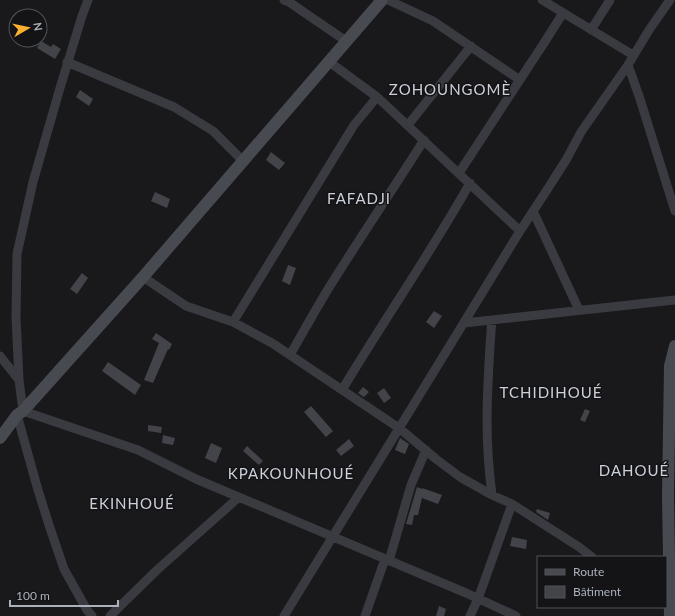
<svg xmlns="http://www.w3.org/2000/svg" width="675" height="616" viewBox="0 0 675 616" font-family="Lato,sans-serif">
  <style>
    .building { fill: #434449 }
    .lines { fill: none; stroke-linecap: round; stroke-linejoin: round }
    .street { stroke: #3a3b41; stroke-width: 9 }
    .secondary { stroke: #484a51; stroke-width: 12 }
    .labels { text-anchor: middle; stroke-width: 3; stroke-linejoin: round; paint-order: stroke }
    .quarter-label { font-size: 15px; letter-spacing: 1px; fill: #ccd0d8; stroke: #141417 }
  </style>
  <rect width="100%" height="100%" fill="#19191c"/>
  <path class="building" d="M41 41 51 47 53 44 61 49 55 59 37 48Z
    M80 90 93 99 89 106 76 97Z
    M271 152 285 163 279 170 266 160Z
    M155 192 170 199 167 208 151 201Z
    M288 265 296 268 290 285 282 281Z
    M82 273 88 278 77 294 70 289Z
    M434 311 442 316 434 328 426 322Z
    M156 333 172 344 169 350 168 349 153 383 144 380 159 343 152 339Z
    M108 362 141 385 135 395 102 371Z
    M363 387 369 392 364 397 358 393Z
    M384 388 391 398 384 403 377 393Z
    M311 406 333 431 326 437 304 412Z
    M585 409 590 411 585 422 580 420Z
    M148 425 162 427 161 433 148 431Z
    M163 435 175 438 173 445 162 443Z
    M400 438 409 444 405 454 395 450Z
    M349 439 354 446 341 456 336 450Z
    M211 443 222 448 216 463 205 458Z
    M247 446 263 461 259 465 243 451Z
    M417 487 422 489V488L442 495 438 504 422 498 418 515H414L412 525 406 524Z
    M537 509 550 513 548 520 536 512Z
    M512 537 527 540 526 549 510 546Z
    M439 606 446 609 444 616H436Z"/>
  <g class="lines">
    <path class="street" d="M88 0 82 16 60 88 33 182 17 254 16 317 19 380 23 411 138 450 196 479 466 593 516 616
      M284 0 289 2 346 41
      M388 0 433 21 520 80
      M542 0 633 55
      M591 30 610 0
      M328 61 377 97 390 109 520 231
      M67 62 174 107 213 131 243 161
      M628 65 640 99 675 211
      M408 125 471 46
      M459 173 544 43 563 13
      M533 211 579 310
      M143 277 186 306 233 322 272 343 399 428 436 459 460 477 492 495 512 504 579 547 592 557
      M233 322 354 125 377 97
      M464 323 675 300
      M290 355C305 329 319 303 335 278 364 232 395 186 424 140
      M0 356 19 380
      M342 390C384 320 430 254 470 183
      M17 415 38 490 49 525 64 569 87 610 92 616
      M492 495C487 458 486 421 488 384 489 363 490 341 492 320
      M389 561 411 485 426 450
      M110 616 157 570 239 497
      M284 616 520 231 545 193 566 160 581 132 628 65 649 30 670 0
      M365 616 385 559
      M470 616 478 599 512 504"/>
    <path class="secondary" d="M0 438 17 415 23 411 143 277 382 0
      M670 616 668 496 669 430 670 366 675 346"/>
  </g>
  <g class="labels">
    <g class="quarter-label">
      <text x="450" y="95">ZOHOUNGOMÈ</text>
      <text x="359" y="204">FAFADJI</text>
      <text x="551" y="398">TCHIDIHOUÉ</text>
      <text x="634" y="476">DAHOUÉ</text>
      <text x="291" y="479">KPAKOUNHOUÉ</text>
      <text x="132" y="509">EKINHOUÉ</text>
    </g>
  </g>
  <rect x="537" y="556" width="130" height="52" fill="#141417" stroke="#505359"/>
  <rect x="545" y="569" width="20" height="6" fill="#484a51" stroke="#505359"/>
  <text x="573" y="576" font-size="12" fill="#abb1bc">Route</text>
  <rect x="545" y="586" width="20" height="12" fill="#434449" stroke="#505359"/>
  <text x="573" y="596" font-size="12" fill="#abb1bc">Bâtiment</text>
  <g transform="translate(28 28) rotate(81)"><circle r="19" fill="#141417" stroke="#505359"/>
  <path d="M0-3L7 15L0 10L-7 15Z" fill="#fbb032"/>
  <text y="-6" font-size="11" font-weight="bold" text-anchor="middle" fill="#abb1bc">N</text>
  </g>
  <path d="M10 600v6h108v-6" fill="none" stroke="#abb1bc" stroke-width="2"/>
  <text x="16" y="600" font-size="12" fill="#abb1bc" stroke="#141417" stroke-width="3" paint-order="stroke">100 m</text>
</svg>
